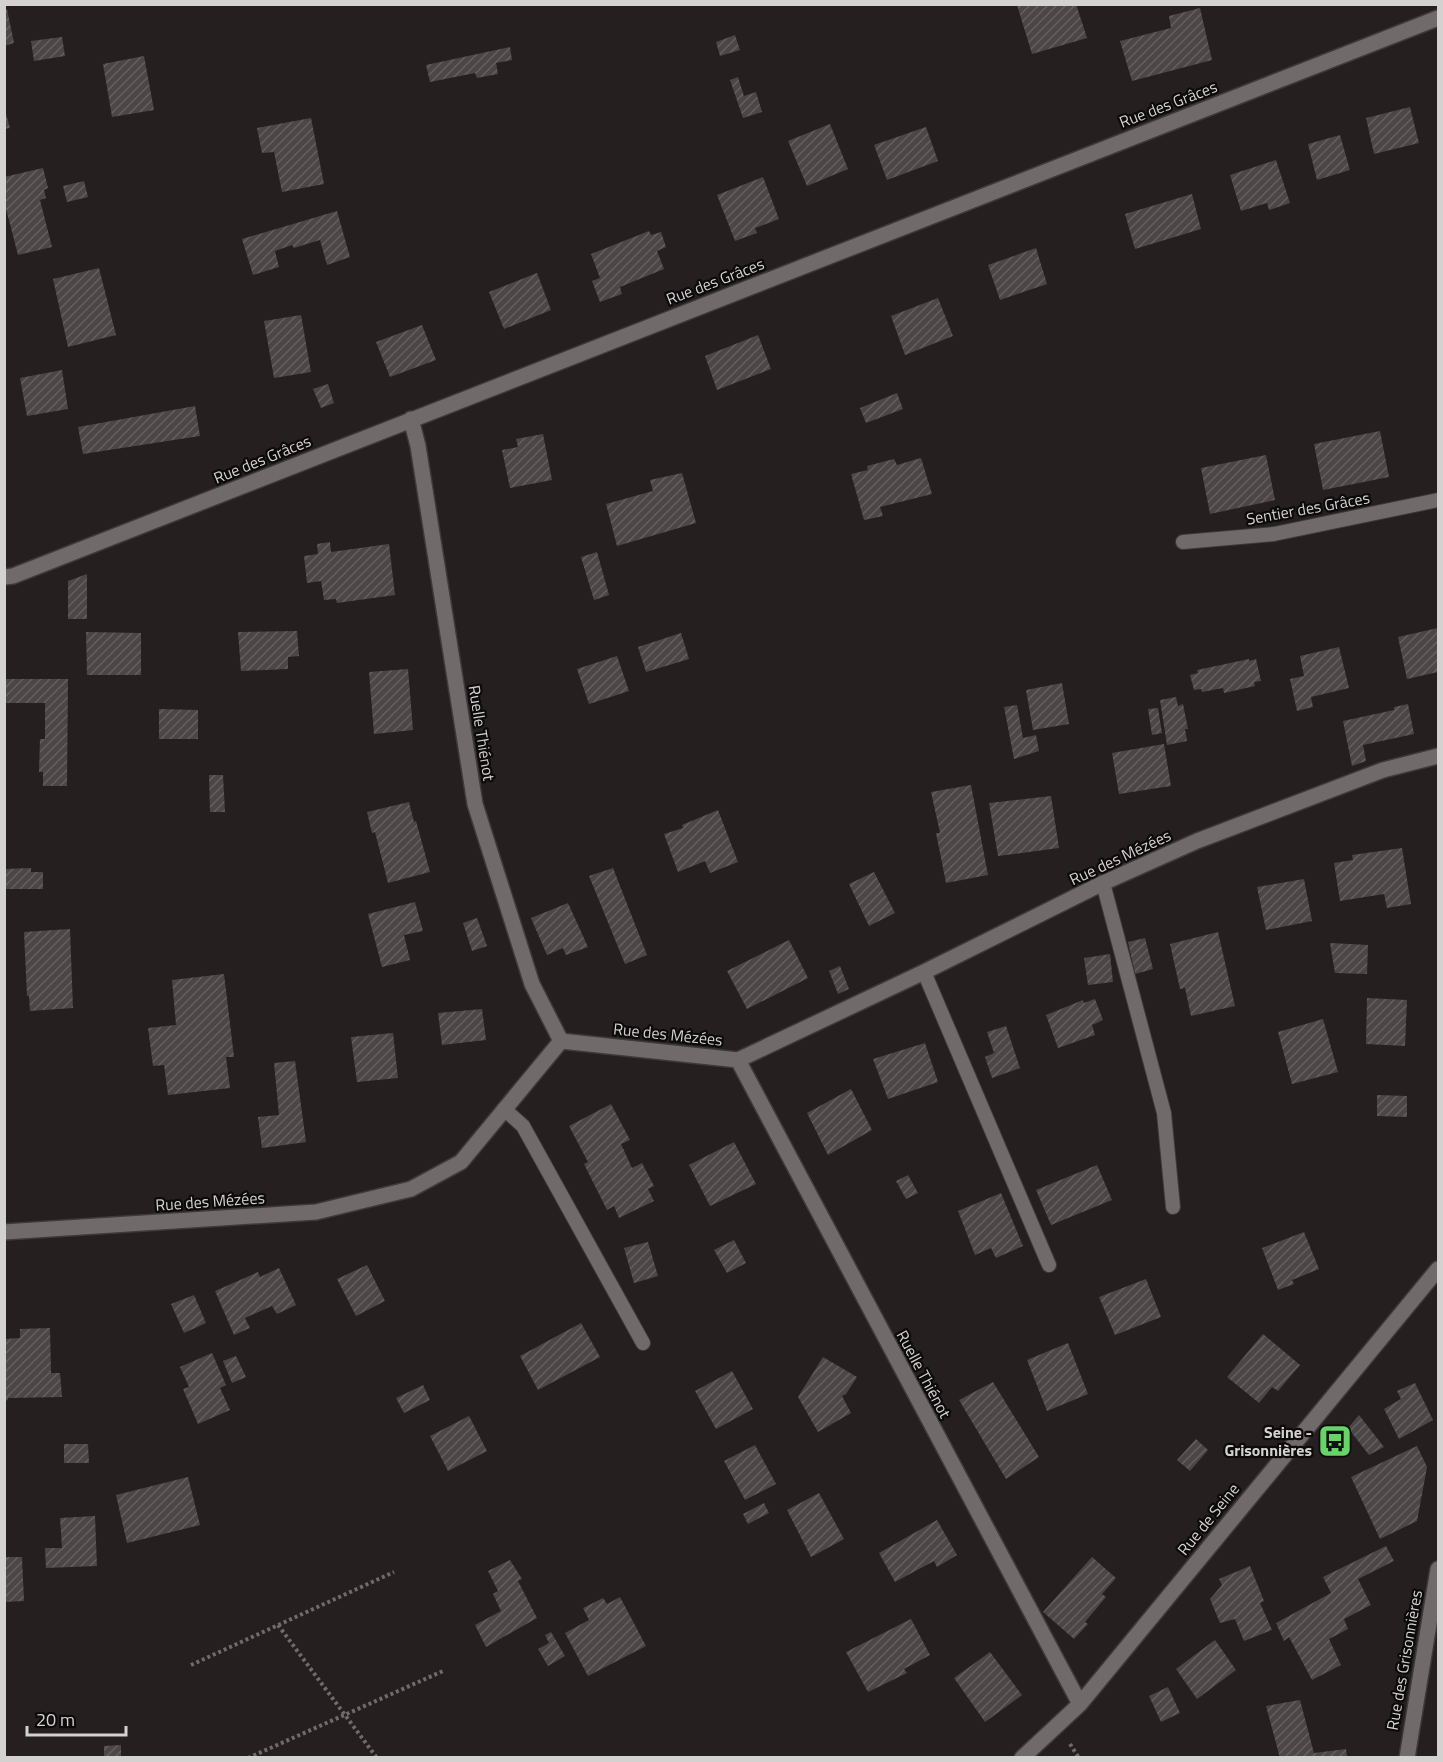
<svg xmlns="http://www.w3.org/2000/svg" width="1443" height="1762" viewBox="0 0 1443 1762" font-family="'Titillium Web',sans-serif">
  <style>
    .building { fill: url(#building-hatch) }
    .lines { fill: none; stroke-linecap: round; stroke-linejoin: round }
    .service-casing { stroke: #3e393a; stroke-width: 16 }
    .minor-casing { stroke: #3e393a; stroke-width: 18 }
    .path { stroke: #706b6c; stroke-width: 4; stroke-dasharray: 3 3; stroke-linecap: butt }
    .service { stroke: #716a6b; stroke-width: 14 }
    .minor { stroke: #716a6b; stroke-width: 15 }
    .labels { text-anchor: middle; stroke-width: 4.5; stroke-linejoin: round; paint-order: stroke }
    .street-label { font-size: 16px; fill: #d4d1d1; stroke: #0c0a0a }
    .poi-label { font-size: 16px; font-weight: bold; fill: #d4d1d1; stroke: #0c0a0a; text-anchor: end }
  </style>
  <defs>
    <pattern id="building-hatch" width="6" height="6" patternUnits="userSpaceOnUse" patternTransform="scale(1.5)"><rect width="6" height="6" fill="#4c4647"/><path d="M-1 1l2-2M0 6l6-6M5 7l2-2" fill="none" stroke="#656060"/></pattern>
  </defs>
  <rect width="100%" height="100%" fill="#251f20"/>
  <path class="building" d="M1076 4 1087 38 1032 54 1017 5Z
    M1200 8 1212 60 1132 81 1120 41 1171 28 1169 16Z
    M7 9 14 43 4 46V10Z
    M735 35 740 50 720 56 716 42Z
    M62 37 65 56 34 61 31 41Z
    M510 47 512 60 496 63 498 74 477 78 475 73 430 82 426 65Z
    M144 56 154 110 112 117 103 64Z
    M738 77 744 96 756 92 762 112 743 118 730 80Z
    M4 107 10 128 4 129Z
    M1410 107 1419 143 1374 154 1366 118Z
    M311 118 324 184 282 192 274 152 262 153 257 128Z
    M830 124 848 169 807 186 788 141Z
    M926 127 938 161 887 180 874 145Z
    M1340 135 1350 170 1317 180 1308 144Z
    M1276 160 1290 203 1269 210 1267 203 1241 211 1230 175Z
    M43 168 48 188 44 190 46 198 40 200 52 247 18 255 4 201V177Z
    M763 177 779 219 755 228 757 233 735 241 717 195Z
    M84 181 88 197 67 202 63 186Z
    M1192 194 1201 229 1135 249 1125 214Z
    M337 211 350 257 327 265 320 240 294 248 292 245 275 251 279 267 253 275 242 239Z
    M649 231 651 235 661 232 666 247 657 251 664 269 620 287 622 294 600 302 592 281 600 278 591 254Z
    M1036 248 1047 284 1000 300 988 265Z
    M99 268 116 335 68 347 53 279Z
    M537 273 551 310 504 329 489 292Z
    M938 298 953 336 905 355 891 316Z
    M301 315 311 372 274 378 264 321Z
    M422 325 436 360 390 377 376 342Z
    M758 335 771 369 717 390 705 356Z
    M62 370 68 409 27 416 20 378Z
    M328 384 334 403 321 408 313 389Z
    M897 393 903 409 866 423 860 408Z
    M195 406 200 436 83 454 78 427Z
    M1380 431 1389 477 1323 490 1314 444Z
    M543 434 552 480 510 488 502 450 518 447 516 439Z
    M1266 455 1275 500 1210 514 1201 468Z
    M921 458 932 494 880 507 883 516 864 520 851 474 868 470 867 466 894 459 897 465Z
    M682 473 696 523 617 546 606 504 653 491 650 480Z
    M330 542 331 552 389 544 395 595 337 603 336 599 324 600 321 581 307 583 304 556 318 554 317 544Z
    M597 552 609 595 594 600 581 557Z
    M87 574V619H68V581Z
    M1438 628V672L1407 679 1398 637Z
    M297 631 299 656 288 657V669L241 671 238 632Z
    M86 632 141 633V675H87Z
    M681 633 689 659 646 672 638 647Z
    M1339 647 1349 688 1311 697 1313 707 1297 711 1290 679 1304 676 1300 656Z
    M617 656 629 691 589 704 577 669Z
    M1249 659V661L1256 659 1261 681 1254 682 1255 686 1224 693 1223 688 1202 692 1201 689 1194 690 1190 675 1198 673 1197 670Z
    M408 669 413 730 374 734 369 672Z
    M5 679H68L67 786H43V772H39L40 739H45V703H4Z
    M1062 683 1069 724 1033 730 1026 690Z
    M1176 697 1178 706 1183 704 1188 729H1185L1187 741 1167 745 1160 700Z
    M1408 704 1414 734 1363 745 1366 761 1352 766 1343 721 1394 710V707Z
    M1017 705 1023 738 1036 735 1039 751 1014 759 1004 707Z
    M1158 708 1162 733 1152 735 1148 709Z
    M159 709 198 710V739H159Z
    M1164 744 1171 786 1119 794 1112 753Z
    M209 775H223L225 812H210Z
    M971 785 988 875 946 883 936 833H940L931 792Z
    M1051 796 1059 848 998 856 989 803Z
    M409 802 414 822 416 821 430 872 388 883 375 832 372 833 367 812Z
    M718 810 738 862 710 873 705 861 678 872 664 834 683 828 682 825Z
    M1402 848 1411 904 1387 908 1384 894 1340 901 1334 863 1353 860 1352 855Z
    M31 868V872H43V889H5V869Z
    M613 868 647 955 625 964 589 876Z
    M874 872 895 913 869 926 849 884Z
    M1304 879 1312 921 1266 930 1257 887Z
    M415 902 423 931 404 935 410 960 382 967 368 914Z
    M568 903 588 947 566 955 563 948 547 955 531 918Z
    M477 918 487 946 472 951 463 923Z
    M70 929 73 1008 30 1011 29 996H27L24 932Z
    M1218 932 1235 1006 1191 1016 1185 988 1180 989 1170 944Z
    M1145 938 1153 969 1135 974 1128 942Z
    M789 940 808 978 747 1009 727 971Z
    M1330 943 1368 945 1367 974 1335 973Z
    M1110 954 1113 982 1088 985 1084 958Z
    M840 966 849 989 838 994 829 971Z
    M224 974 234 1057H226L230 1088 168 1095 164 1065 153 1066 148 1028 176 1025 172 980Z
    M1367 998 1407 1000 1405 1046 1366 1044Z
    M1095 999 1103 1020 1092 1025 1095 1035 1058 1048 1046 1015 1083 1000 1084 1003Z
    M482 1009 486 1040 442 1045 438 1013Z
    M1323 1019 1338 1072 1292 1084 1278 1032Z
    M1006 1026 1020 1068 992 1078 985 1057 994 1053 987 1032Z
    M393 1033 398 1078 357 1082 351 1037Z
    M925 1043 938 1082 888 1099 873 1059Z
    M295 1061 306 1142 262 1148 258 1117 279 1115 274 1063Z
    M851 1089 872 1130 828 1155 807 1113Z
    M1377 1095 1407 1096V1117L1377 1116Z
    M611 1104 630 1140 621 1144 632 1168 642 1163 654 1186 648 1189 654 1201 619 1218 614 1206 607 1210 584 1164 588 1162 569 1126Z
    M734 1142 756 1184 710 1206 689 1165Z
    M1097 1165 1112 1200 1051 1225 1036 1190Z
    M908 1175 918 1193 906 1199 896 1181Z
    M1001 1193 1023 1246 996 1258 991 1248 975 1255 958 1211Z
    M1304 1232 1319 1269 1292 1280 1294 1284 1278 1290 1262 1248Z
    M734 1240 746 1263 727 1273 714 1250Z
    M648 1242 658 1276 634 1283 624 1248Z
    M367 1265 385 1301 356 1316 337 1279Z
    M279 1268 296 1305 277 1314 272 1306 245 1318 250 1328 234 1335 215 1291 258 1272 260 1277Z
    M1146 1279 1161 1317 1115 1335 1099 1297Z
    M194 1295 206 1323 184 1333 171 1304Z
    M581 1323 600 1357 538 1390 520 1356Z
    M50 1328 51 1373H60L62 1397 8 1398V1400L4 1401V1339L20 1338V1329Z
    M1263 1334 1300 1365 1278 1391 1272 1387 1259 1403 1227 1377Z
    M1068 1343 1088 1394 1047 1411 1027 1360Z
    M212 1353 226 1385 220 1388 230 1410 198 1424 183 1389 189 1387 180 1367Z
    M236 1356 246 1377 232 1383 223 1361Z
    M823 1357 857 1377 846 1394 842 1396 851 1413 818 1432 798 1397Z
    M732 1371 753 1409 716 1429 695 1391Z
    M993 1382 1039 1457 1006 1479 959 1400Z
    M1415 1383 1433 1420 1399 1439 1384 1409 1401 1399 1397 1391Z
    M423 1385 430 1400 404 1413 396 1398Z
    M1359 1415 1384 1447 1369 1455 1348 1428Z
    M469 1416 487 1451 448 1471 430 1436Z
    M1196 1439 1208 1450 1190 1471 1177 1460Z
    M64 1444H88L89 1463H64Z
    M755 1445 776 1484 745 1500 724 1461Z
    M1417 1446 1427 1467 1417 1521 1380 1539 1351 1477Z
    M188 1477 200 1525 127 1543 116 1495Z
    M819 1493 844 1539 811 1557 787 1510Z
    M764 1503 769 1513 748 1524 743 1514Z
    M95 1516 97 1566 46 1568 45 1548H62L60 1518Z
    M937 1520 957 1555 937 1567 934 1561 895 1582 879 1553Z
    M1386 1546 1394 1561 1358 1579 1371 1605 1344 1619 1348 1629 1329 1639 1341 1665 1312 1680 1289 1637 1284 1641 1276 1623 1331 1593 1323 1577Z
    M4 1557H22L24 1601 4 1602Z
    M1092 1557 1116 1578 1102 1594 1106 1597 1085 1622 1088 1624 1074 1639 1043 1612Z
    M510 1560 522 1579 518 1581 537 1618 486 1647 475 1625 501 1611 493 1594 498 1591 488 1571Z
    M1250 1566 1264 1601 1260 1603 1272 1630 1244 1641 1235 1619 1220 1623 1210 1599 1222 1585 1219 1579Z
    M620 1597 646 1646 588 1676 565 1633 589 1620 583 1608 603 1598 607 1604Z
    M911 1619 930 1655 904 1669 907 1673 868 1692 846 1652Z
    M551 1632 565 1656 548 1666 538 1649 549 1643 545 1635Z
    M1215 1640 1236 1670 1197 1699 1176 1669Z
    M990 1652 1022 1695 985 1722 954 1678Z
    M1168 1687 1180 1713 1161 1722 1149 1696Z
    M1300 1700 1314 1753 1346 1749 1347 1756 1280 1758 1266 1706Z
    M121 1745V1758H104V1746Z"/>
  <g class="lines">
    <defs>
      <path id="service" d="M1183 542 1274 534 1438 500
        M1103 883 1164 1113 1173 1207
        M924 972 1049 1265
        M504 1109 523 1126 643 1343"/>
      <path id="minor" d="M411 419 418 446 475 804 532 984 561 1041
        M4 577 13 576 1438 18
        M738 1060 1080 1704
        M4 1232 316 1212 411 1189 461 1162 561 1041 738 1060 924 972 1103 883 1197 841 1383 770 1438 756
        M1022 1758 1080 1704 1438 1269
        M1407 1758 1438 1569"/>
    </defs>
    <use href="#service" class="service-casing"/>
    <use href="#minor" class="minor-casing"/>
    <path class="path" d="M278 1625 377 1758
      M191 1665 394 1572
      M1070 1744 1079 1758
      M248 1758 443 1671"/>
    <use href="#service" class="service"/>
    <use href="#minor" class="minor"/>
  </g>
  <defs>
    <symbol id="bus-square" viewBox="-11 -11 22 22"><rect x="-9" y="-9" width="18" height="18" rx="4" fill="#66d466" stroke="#0c0a0a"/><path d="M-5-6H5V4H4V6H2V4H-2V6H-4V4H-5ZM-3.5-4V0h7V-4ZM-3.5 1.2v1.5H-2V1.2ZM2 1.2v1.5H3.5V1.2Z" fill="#111"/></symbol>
  </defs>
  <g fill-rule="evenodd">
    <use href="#bus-square" x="1316" y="1422" width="38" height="38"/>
  </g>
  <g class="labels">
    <g class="street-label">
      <text transform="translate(1168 104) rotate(-21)" y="6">Rue des Grâces</text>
      <text transform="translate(715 281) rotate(-21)" y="6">Rue des Grâces</text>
      <text transform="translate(262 459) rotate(-22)" y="6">Rue des Grâces</text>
      <text transform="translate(1308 508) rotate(-10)" y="6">Sentier des Grâces</text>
      <text transform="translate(482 733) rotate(81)" y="6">Ruelle Thiénot</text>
      <text transform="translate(1120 857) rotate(-25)" y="6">Rue des Mézées</text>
      <text transform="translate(668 1034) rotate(6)" y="6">Rue des Mézées</text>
      <text transform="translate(210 1201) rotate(-4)" y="6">Rue des Mézées</text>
      <text transform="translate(924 1374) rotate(62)" y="6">Ruelle Thiénot</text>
      <text transform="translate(1208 1519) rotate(-51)" y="6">Rue de Seine</text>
      <text transform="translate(1404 1660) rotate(-80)" y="6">Rue des Grisonnières</text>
    </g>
    <g class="poi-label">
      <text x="1312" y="1438">Seine -<tspan x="1312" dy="18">Grisonnières</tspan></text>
    </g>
  </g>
  <rect width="1443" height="1762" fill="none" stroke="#d4d1d1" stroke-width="12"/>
  <path d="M27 1726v9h99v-9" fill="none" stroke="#d4d1d1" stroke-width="3"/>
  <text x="36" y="1726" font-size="18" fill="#d4d1d1" stroke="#0c0a0a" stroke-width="4.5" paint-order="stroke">20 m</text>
</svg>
